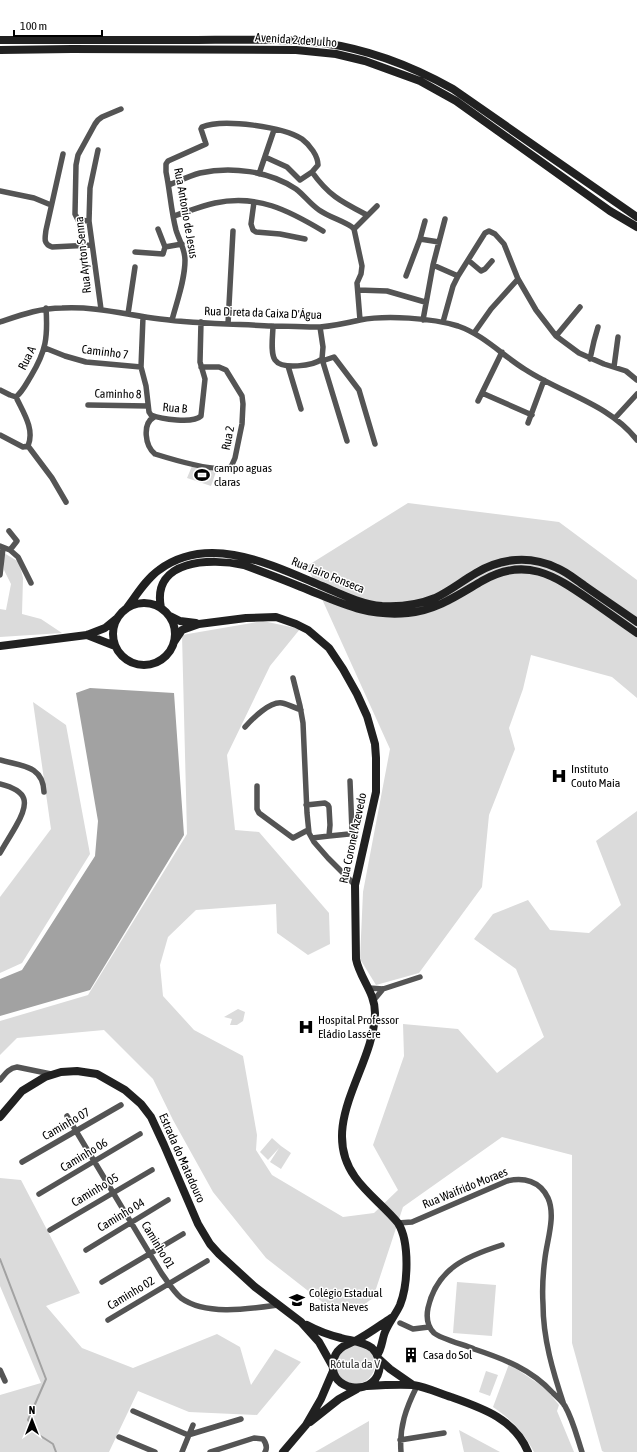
<svg xmlns="http://www.w3.org/2000/svg" width="637" height="1452" viewBox="0 0 637 1452" font-family="'Asap Condensed',sans-serif">
  <style>
    .green { fill: #dbdbdb }
    .water { fill: #a2a2a2 }
    .lines { fill: none; stroke-linecap: round; stroke-linejoin: round }
    .stream { stroke: #a2a2a2; stroke-width: 2 }
    .minor { stroke: #545454; stroke-width: 5.5 }
    .secondary { stroke: #212121; stroke-width: 8 }
    .labels { text-anchor: middle; stroke-width: 3; stroke-linejoin: round; paint-order: stroke }
    .street-label { font-size: 12px; fill: #000; stroke: #fff }
    .poi-label { font-size: 12px; fill: #000; stroke: #fff; text-anchor: start }
    .park-label { font-size: 12px; fill: #323232; stroke: #fff }
  </style>
  <rect width="100%" height="100%" fill="#fff"/>
  <path class="green" d="M192 466 216 472 211 486 187 478Z
    M408 503 559 522 637 580V698L612 677 531 655 523 689 509 728 515 749 489 815 482 887 419 973 376 985 360 959 363 892 390 749 307 566Z
    M4 553 19 562 23 578 22 614 41 619 62 633 0 637V609L6 610 11 584 4 570Z
    M263 621 300 629 270 666 227 755 235 830 259 832 329 913 330 944 308 955 277 933 276 904 196 910 168 937 160 965 163 996 194 1030 243 1056 257 1135 256 1150 272 1175 343 1217 374 1213 398 1190 373 1145 404 1056 403 1024 458 1029 497 1073 544 1037 516 969 474 939 493 914 528 900 550 930 589 933 621 905 596 841 637 811V1452H604L602 1451 572 1343V1155L502 1137 403 1207 373 1298 355 1311 330 1308 266 1258 213 1192 173 1120 153 1079 104 1030 17 1038 0 1055V1021L88 995 187 834 182 635Z
    M33 702 66 725 90 854 22 963 0 973V897L51 829Z
    M238 1009 245 1012 243 1021 237 1025H230L232 1019 224 1017Z
    M272 1138 281 1146 291 1153 281 1169 270 1162 279 1148 268 1160 260 1152Z
    M0 1178 21 1180 80 1293 46 1306 82 1348 133 1368 217 1334 240 1347 251 1385 275 1349 301 1362 257 1415 189 1412 138 1391 109 1452H0V1395L41 1383 0 1286Z
    M457 1282 496 1285 492 1336 453 1333Z
    M335 1364a20 20 0 1 1 40 0a20 20 0 1 1-40 0Z
    M509 1364 545 1388 559 1405 557 1411 574 1452H534C524 1433 511 1419 493 1407Z
    M486 1371 498 1375 490 1396 479 1392Z
    M369 1421V1452H315Z
    M459 1430 500 1452H464Z"/>
  <path class="water" d="M90 688 174 693 184 835 90 990 0 1016V979L22 970 95 856 98 821 76 693Z"/>
  <g class="lines">
    <path class="stream" d="M0 1259 46 1379 28 1420 36 1433 53 1444 56 1452"/>
    <path class="minor" d="M98 150 90 188 89 221 101 309
      M63 154 46 230C45 238 43 244 52 247L92 245
      M312 172C329 196 342 202 367 215
      M259 174 274 130
      M169 185C179 181 189 176 200 173 231 166 269 171 296 189 304 195 310 204 319 210 329 217 341 220 352 227L354 229 362 266 361 274 357 283 360 320
      M0 191 34 198 51 205
      M254 202 251 224 253 230 256 232 280 234 305 239
      M174 216C187 212 201 206 215 203 257 194 288 210 323 231
      M89 221 78 220 75 214 76 165 78 155 95 124 98 120 102 117 121 109
      M425 221 420 239 439 242
      M354 229 377 206
      M165 247 182 244
      M135 252 163 254 165 247 158 229
      M468 260 481 271 485 269 492 261
      M433 265 458 276
      M406 276 420 239
      M358 290 387 291 425 302
      M128 314 135 267
      M143 317 141 367 146 386 149 412 151 415C161 419 193 424 201 416L205 379 200 362 201 322
      M172 320C177 301 185 280 185 260 185 249 179 240 176 230 171 211 170 191 166 172V164L168 161 206 144 201 129 202 127C223 118 284 127 302 139 310 145 318 156 318 165L312 172 300 180 287 167 265 157
      M423 320 433 265 445 219
      M0 322C21 315 40 308 62 308 96 306 127 315 160 319 197 324 235 324 272 326 288 326 304 327 320 327 333 326 347 323 360 320 386 315 432 318 458 326 484 335 503 356 526 370 563 394 609 404 637 440
      M443 322 453 286 458 276 485 233 489 231 495 234 504 244 518 279 536 310 556 336 579 353 604 364 626 371 637 380
      M228 324 233 231
      M273 326C273 334 270 353 275 360 282 370 313 366 322 359L323 347 320 327
      M474 333 491 309 518 279
      M556 336 580 307
      M45 348 65 356 86 362 141 367
      M322 359 347 441
      M590 359 594 341 598 327
      M322 361 334 357 359 390 375 444
      M288 366 301 409
      M614 367 618 337
      M0 390 10 395 16 397C23 391 26 384 31 376 46 351 48 338 46 308
      M482 393 532 415
      M16 397C23 412 35 429 28 446
      M478 401 502 352
      M88 405 148 406
      M154 417C142 424 145 446 155 454 171 459 217 473 231 467L235 458 242 424 243 404 242 396 226 370 219 367H201
      M615 418 637 394
      M528 423 544 380
      M0 435 23 447 28 446
      M28 446 52 478 66 502
      M9 531 17 541 10 550
      M0 546 10 550 18 557 31 583
      M0 575 3 548
      M293 678 300 706 303 723 307 813 309 833 314 842 328 858 355 885
      M245 727C252 719 270 701 282 703 288 704 295 708 301 710
      M0 760C21 766 43 765 44 792
      M0 784C28 791 30 802 16 826 11 835 5 844 0 853
      M257 786V809L259 813 293 838 308 830
      M306 805 325 803 328 805 329 807 330 825 329 836 312 838
      M329 836 349 834 352 831 350 781
      M369 988 383 989 420 977
      M373 1001 383 989
      M0 1080C5 1074 9 1068 17 1067L51 1074
      M67 1116 162 1274C168 1282 173 1291 181 1298 206 1316 249 1309 278 1305
      M22 1162 121 1105
      M39 1194 140 1134
      M398 1223 412 1222 507 1181C524 1177 540 1181 548 1198 556 1216 547 1240 545 1258 543 1273 542 1288 543 1304 543 1339 553 1372 564 1405
      M50 1230 152 1170
      M502 1245C467 1256 437 1268 428 1308 426 1318 427 1326 434 1333 441 1339 465 1345 474 1349 504 1359 531 1369 553 1393 557 1397 562 1401 565 1406 573 1420 577 1437 582 1452
      M86 1250 168 1200
      M102 1282 183 1234
      M108 1320 207 1261
      M400 1323 413 1329 429 1327
      M0 1370 5 1381
      M133 1411 188 1435 241 1419
      M119 1437 155 1452
      M400 1440 444 1433
      M182 1452 193 1425
      M210 1452 254 1438 263 1439C266 1443 268 1447 265 1452
      M401 1452C399 1427 406 1408 417 1386"/>
    <path class="secondary" d="M0 40C62 40 123 40 185 40 230 40 277 38 322 43 368 49 412 66 453 89L637 217
      M0 50 72 49 296 50 336 54 365 61 420 81 456 101 610 211 637 227
      M113 634a31 31 0 1 1 62 0a31 31 0 1 1-62 0Z
      M161 608C151 559 211 558 244 565 263 572 282 579 301 587 339 602 365 617 408 613 437 610 458 595 482 581 525 556 554 575 590 600 606 611 621 622 637 633
      M126 609C136 596 146 579 159 570 209 533 272 565 322 586 341 594 360 604 382 606 400 607 418 605 435 598 450 591 462 581 476 573 501 558 530 555 557 568 567 572 576 580 585 586 602 598 620 610 637 622
      M170 616 180 621 196 623
      M87 635 115 646
      M174 642 182 630 199 624 246 618 276 617 296 624 308 630 329 648 343 669 357 694 367 716 375 744 376 758V792L355 885 356 959C360 979 375 992 375 1013 374 1068 317 1124 355 1177 367 1194 385 1207 398 1223 410 1242 408 1285 400 1305 396 1314 389 1322 385 1332 382 1339 382 1349 377 1355
      M0 646 87 635 105 628 116 619
      M0 1117 22 1091 45 1077 61 1072 77 1071 97 1074 125 1090 141 1104 151 1117 164 1145 198 1224 210 1244 219 1254 255 1287 301 1322 319 1342 333 1367
      M307 1325C318 1331 329 1335 341 1338 351 1341 363 1341 372 1348 378 1354 381 1363 379 1371 373 1397 329 1391 333 1363 334 1358 335 1353 339 1350 343 1345 349 1344 355 1341 367 1335 379 1326 391 1318
      M379 1359 390 1369 413 1385
      M367 1386C382 1385 398 1384 413 1385 426 1387 439 1393 451 1397 482 1408 515 1419 528 1452
      M310 1422 339 1399 357 1389
      M283 1452 306 1425 321 1399 333 1371"/>
  </g>
  <defs>
    <symbol id="stadium-bare" viewBox="-9 -9 18 18"><path d="M0-5a6.5 5 0 1 0 0 10a6.5 5 0 1 0 0-10ZM-3.5-1.8h7v3.6h-7Z" fill="#000" stroke="#fff" stroke-width="2.5" paint-order="stroke"/></symbol>
    <symbol id="hospital-bare" viewBox="-9 -9 18 18"><path d="M-5-5h3v3.5h4V-5h3V5h-3V1.5h-4V5h-3Z" fill="#000" stroke="#fff" stroke-width="2.5" paint-order="stroke"/></symbol>
    <symbol id="school-bare" viewBox="-9 -9 18 18"><path d="M0-5L7-2L0 1L-7-2ZM-4 1L0 2.5L4 1V4Q0 6-4 4Z" fill="#000" stroke="#fff" stroke-width="2.5" paint-order="stroke"/></symbol>
    <symbol id="building-bare" viewBox="-9 -9 18 18"><path d="M-4-6H4V6H1V3H-1V6H-4ZM-2.5-4.3h1.7v1.8h-1.7ZM.8-4.3h1.7v1.8H.8ZM-2.5-1h1.7V.8h-1.7ZM.8-1h1.7V.8H.8Z" fill="#000" stroke="#fff" stroke-width="2.5" paint-order="stroke"/></symbol>
  </defs>
  <g fill-rule="evenodd">
    <use href="#stadium-bare" x="191" y="464" width="22" height="22"/>
    <use href="#hospital-bare" x="548" y="765" width="22" height="22"/>
    <use href="#hospital-bare" x="295" y="1016" width="22" height="22"/>
    <use href="#school-bare" x="286" y="1289" width="22" height="22"/>
    <use href="#building-bare" x="400" y="1344" width="22" height="22"/>
  </g>
  <g class="labels">
    <g class="street-label">
      <text transform="translate(296 40) rotate(4)" y="4">Avenida 2 de Julho</text>
      <text transform="translate(186 213) rotate(80)" y="4">Rua Antonio de Jesus</text>
      <text transform="translate(83 255) rotate(-96)" y="4">Rua Ayrton Senna</text>
      <text transform="translate(263 313) rotate(2)" y="4">Rua Direta da Caixa D'Água</text>
      <text transform="translate(105 352) rotate(7)" y="4">Caminho 7</text>
      <text transform="translate(27 358) rotate(-63)" y="4">Rua A</text>
      <text transform="translate(118 394) rotate(1)" y="4">Caminho 8</text>
      <text transform="translate(175 408) rotate(5)" y="4">Rua B</text>
      <text transform="translate(228 438) rotate(-79)" y="4">Rua 2</text>
      <text transform="translate(328 575) rotate(22)" y="4">Rua Jairo Fonseca</text>
      <text transform="translate(353 838) rotate(-78)" y="4">Rua Coronel Azevedo</text>
      <text transform="translate(66 1124) rotate(-30)" y="4">Caminho 07</text>
      <text transform="translate(84 1155) rotate(-31)" y="4">Caminho 06</text>
      <text transform="translate(182 1158) rotate(66)" y="4">Estrada do Matadouro</text>
      <text transform="translate(465 1188) rotate(-22)" y="4">Rua Waifrido Moraes</text>
      <text transform="translate(95 1190) rotate(-31)" y="4">Caminho 05</text>
      <text transform="translate(121 1215) rotate(-31)" y="4">Caminho 04</text>
      <text transform="translate(158 1245) rotate(59)" y="4">Caminho 01</text>
      <text transform="translate(131 1293) rotate(-31)" y="4">Caminho 02</text>
    </g>
    <g class="poi-label">
      <text x="214" y="472">campo aguas<tspan x="214" dy="14">claras</tspan></text>
      <text x="571" y="773">Instituto<tspan x="571" dy="14">Couto Maia</tspan></text>
      <text x="318" y="1024">Hospital Professor<tspan x="318" dy="14">Eládio Lassére</tspan></text>
      <text x="309" y="1297">Colégio Estadual<tspan x="309" dy="14">Batista Neves</tspan></text>
      <text x="423" y="1359">Casa do Sol</text>
    </g>
    <g class="park-label">
      <text x="355" y="1368">Rótula da V</text>
    </g>
  </g>
  <g transform="translate(32 1420)" stroke="#ffffff" stroke-width="3" paint-order="stroke">
  <path d="M0-3L7 15L0 10L-7 15Z" fill="#000000"/>
  <text y="-6" font-size="11" font-weight="bold" text-anchor="middle" fill="#000000">N</text>
  </g>
  <path d="M14 30v6h88v-6" fill="none" stroke="#000000" stroke-width="2"/>
  <text x="20" y="30" font-size="12" fill="#000000" stroke="#ffffff" stroke-width="3" paint-order="stroke">100 m</text>
</svg>
